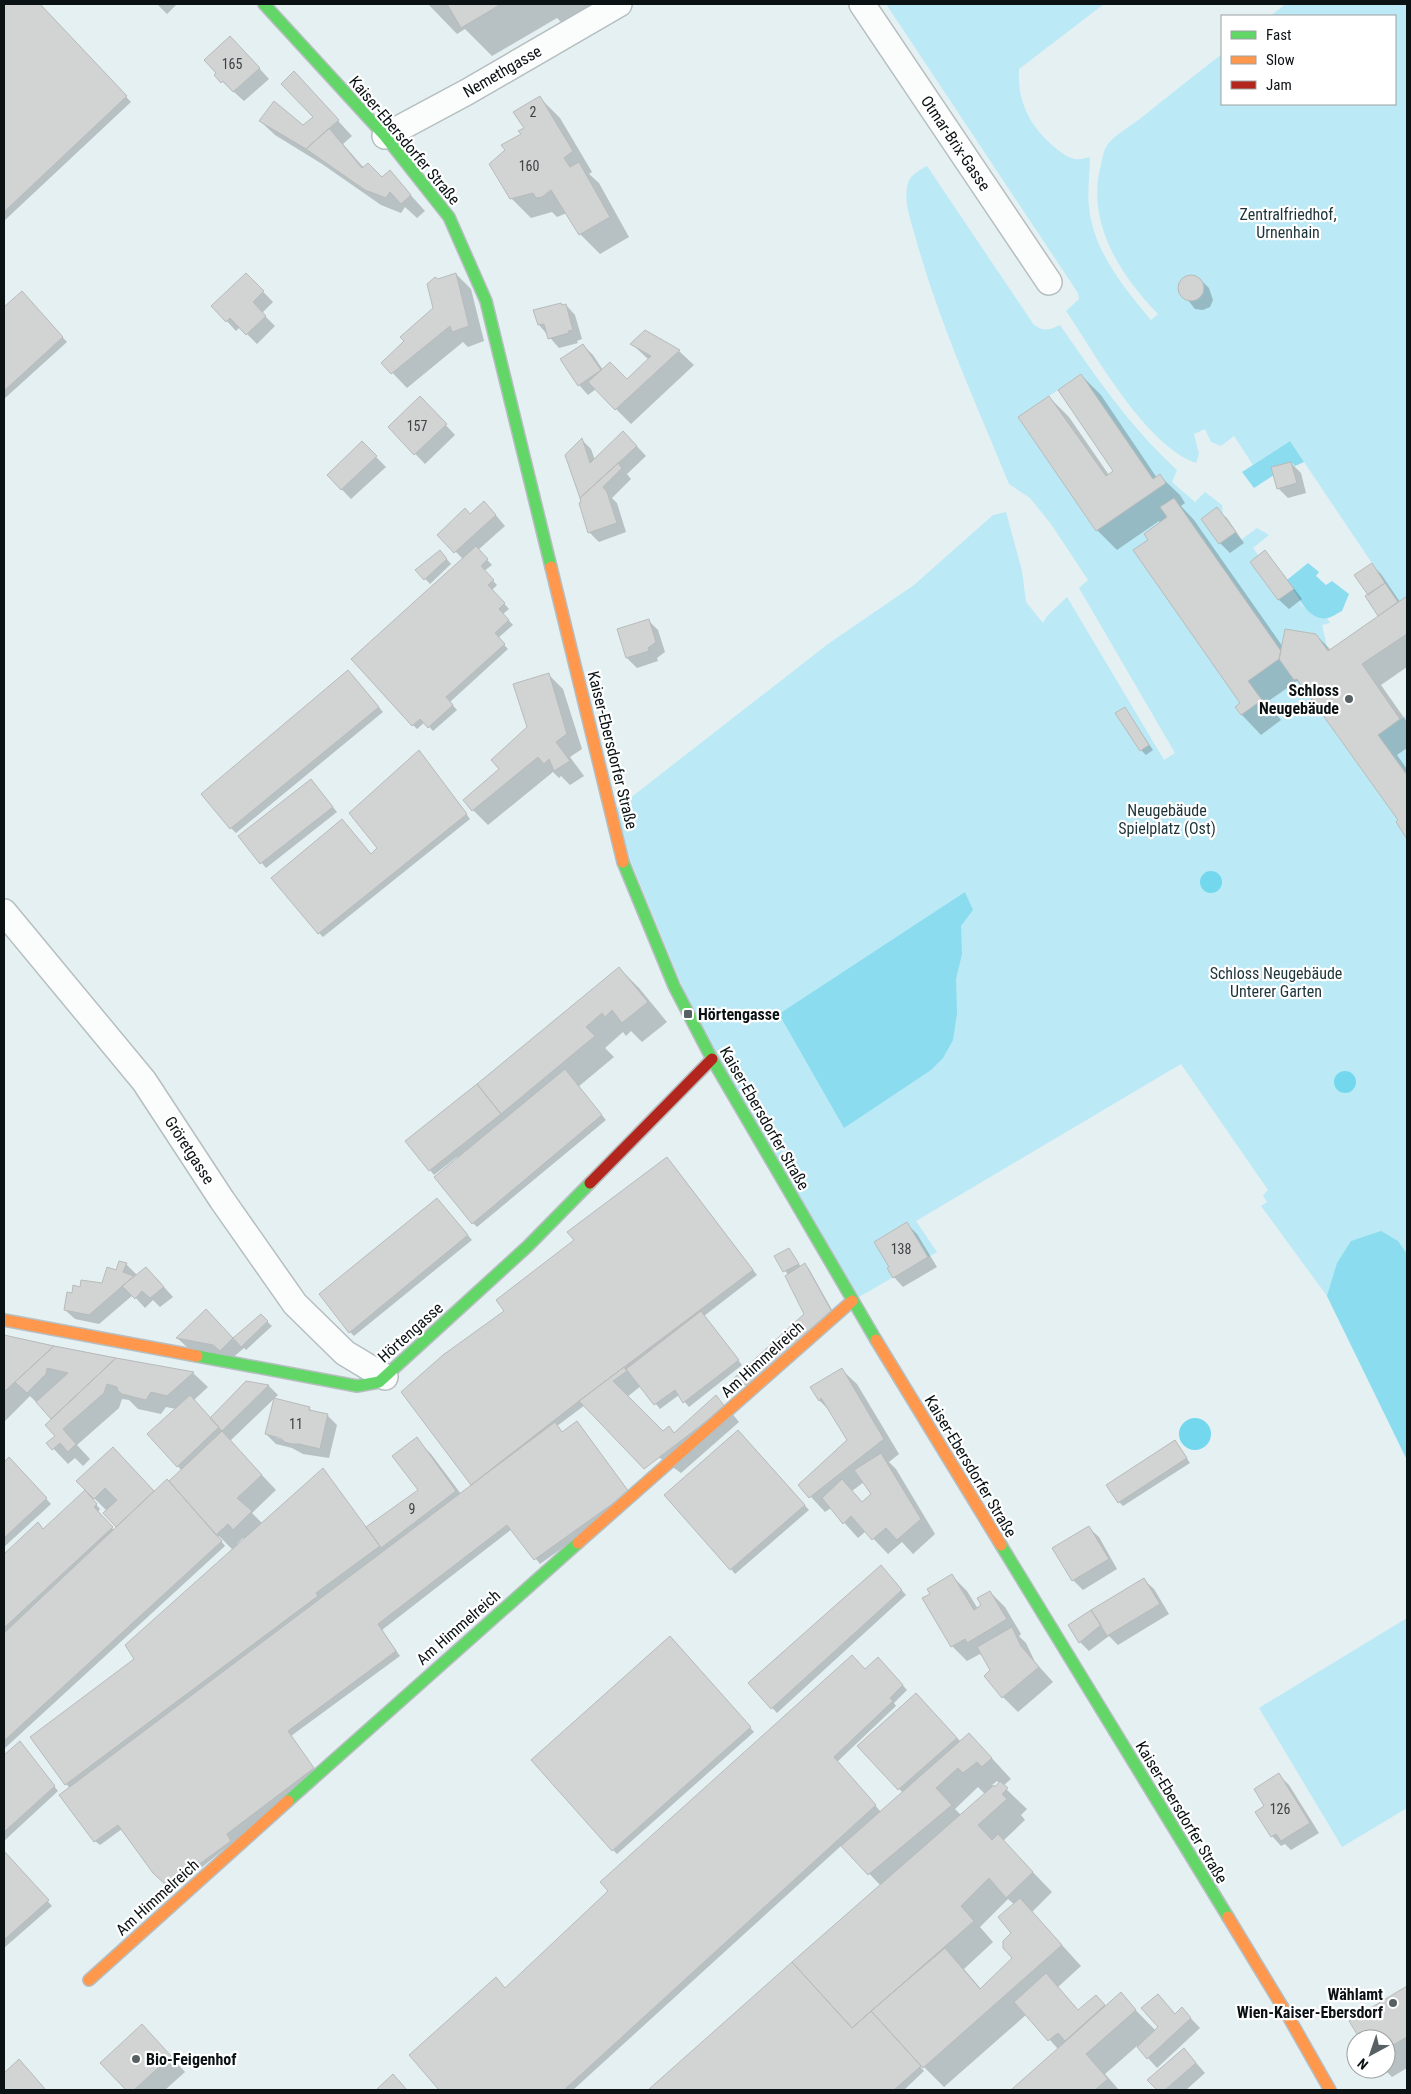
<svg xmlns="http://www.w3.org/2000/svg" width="1411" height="2094" viewBox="0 0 1411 2094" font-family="'Roboto Condensed',sans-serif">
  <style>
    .green { fill: #bbe9f5; fill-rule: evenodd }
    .forest { fill: #8bdcef }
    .water { fill: #73d8ee }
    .shadow { fill: #0003; fill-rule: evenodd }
    .building { fill: #d2d3d3; stroke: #b8bbba }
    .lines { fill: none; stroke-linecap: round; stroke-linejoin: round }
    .street-casing { stroke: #b6bec0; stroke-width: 28 }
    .fast-casing { stroke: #b6bec0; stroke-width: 14 }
    .slow-casing { stroke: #b6bec0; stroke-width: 14 }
    .jam-casing { stroke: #b6bec0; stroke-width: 14 }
    .street { stroke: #fbfdfd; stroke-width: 25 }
    .fast { stroke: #63d668; stroke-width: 11 }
    .slow { stroke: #ff974d; stroke-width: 11 }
    .jam { stroke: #b3261e; stroke-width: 11 }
    .poi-dot { fill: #576062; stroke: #fff; stroke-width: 2 }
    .labels { text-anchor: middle; stroke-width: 4.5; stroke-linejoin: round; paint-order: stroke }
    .number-label { font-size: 14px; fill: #3d4244 }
    .street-label { font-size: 16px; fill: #0b1214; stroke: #fff }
    .park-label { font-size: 16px; fill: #1c3339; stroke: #fff }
    .poi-label { font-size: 16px; font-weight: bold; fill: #0b1214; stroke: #fff; text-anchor: end }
  </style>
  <rect width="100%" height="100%" fill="#e5f0f3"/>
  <path class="green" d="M886 4H1104L1019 69C1017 100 1029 125 1052 145 1058 150 1067 158 1075 159 1079 160 1086 158 1090 157 1090 174 1087 190 1089 207 1093 250 1124 288 1151 320L1158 314C1121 276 1087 224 1100 169 1102 161 1103 150 1108 144 1116 134 1131 126 1141 118 1168 96 1195 75 1222 54V104H1395V16H1270L1286 4H1407V596L1398 602 1290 441 1253 465 1234 436 1221 446 1211 442 1205 429 1194 434 1199 454 1196 463C1145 445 1096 355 1066 311L1079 299 1078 293Z
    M927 166 1034 325C1045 332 1049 330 1060 325 1096 377 1131 428 1177 470L1172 482 1195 502 1205 492 1222 505 1223 516 1241 540 1257 528 1269 535 1253 548 1258 555 1265 550 1294 589 1301 605 1317 617 1327 618 1330 623 1322 625 1328 651 1316 634 1285 629 1281 651 1174 498 1160 507 1167 517 1144 534 1148 540 1134 550 1240 703 1235 707 1240 715 1262 700 1248 681 1279 659 1294 680 1297 679 1398 820 1396 823 1407 839V1460L1327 1296 1261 1206 1267 1202 1263 1195 1268 1190 1181 1064 916 1221 937 1252 852 1301 712 1059 611 813 828 644 914 585 993 515 1006 512 1022 571 1026 602 1043 623 1047 616 1067 597 1164 760 1175 753 1079 588 1088 580 1051 524 1030 498 1009 484C976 403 939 323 916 239 911 221 903 201 908 183 910 175 920 170 927 166ZM1081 374 1153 479 1160 474 1166 483 1096 531 1019 417Z
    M1407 715V775L1378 735Z
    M1407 1618V1808L1342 1847 1259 1708Z"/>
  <path class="forest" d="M1290 441 1304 462 1295 466 1292 463 1254 488 1242 472Z
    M1308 563 1319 572 1316 576 1326 585 1332 581 1349 594 1342 611C1338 613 1332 617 1328 618 1307 622 1297 593 1287 580Z
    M965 892 973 910 961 926 962 954 956 979 957 1013 953 1040 943 1058 931 1070 844 1128 779 1014Z
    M1381 1231 1398 1241 1407 1254V1460L1327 1296 1337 1263 1351 1241Z"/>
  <path class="water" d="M1200 882a11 11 0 1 1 22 0a11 11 0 1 1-22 0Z
    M1334 1082a11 11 0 1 1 22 0a11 11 0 1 1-22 0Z
    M1179 1434a16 16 0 1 1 32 0a16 16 0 1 1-32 0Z"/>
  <path class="shadow" d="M4 4H38L131 102 4 221Z
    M157 4H177L167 14Z
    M428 4H622L572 33 557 18 492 56 465 29 457 34Z
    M240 47 269 79 244 101 215 75Z
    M294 73 352 136 343 144 364 168 382 179 390 172 425 211 417 218 405 207 401 213 381 205 322 164 275 135 260 121 303 127 315 117Z
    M540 98 560 118 592 172 589 174 599 183 629 237 600 254 580 234 567 213 557 217 552 212 531 218 511 198 523 135Z
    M246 274 273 302 262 313 275 326 257 344 240 327 236 331 213 306Z
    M456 274 471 289 484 341 468 347 463 342 407 388 383 363 406 341 435 308 438 280Z
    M1191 276 1199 278 1209 288 1213 300 1210 307 1203 310 1195 309 1179 289 1184 278Z
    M22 293 67 342 4 399V309Z
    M566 305 575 315 582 339 577 341 578 343 559 348 539 325Z
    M632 344 679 351 694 365 631 424 596 389 588 395 579 385 583 345 593 355 603 370 627 381 649 360Z
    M1081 375 1101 395 1157 478 1160 476 1180 495 1185 503 1181 506 1194 520 1283 647 1316 635 1331 650 1380 616 1370 595 1372 565 1381 574 1400 602 1407 598V667L1381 685 1407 722V748L1397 755 1407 769V836L1398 822 1400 820 1308 692 1297 681 1267 702 1281 720 1261 735 1242 715 1236 707 1242 703 1150 540 1160 523 1159 521 1117 550 1097 530 1049 397 1069 417 1109 475 1114 471Z
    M430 408 455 435 425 464 389 427Z
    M582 440 591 449 595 460 633 442 646 456 627 474 631 479 612 498 617 503 626 532 599 542 589 532 583 503Z
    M362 443 386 467 351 499 328 475Z
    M1291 463 1301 473 1306 493 1288 498 1278 488Z
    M1217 509 1227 518 1244 543 1230 553 1220 543 1203 519Z
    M494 513 505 526 478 550 492 565 484 571 497 585 492 590 509 609 503 614 513 625 498 638 508 649 450 702 457 710 433 731 425 722 417 729 413 725 463 559 439 535 470 516Z
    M440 551 451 564 430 584 417 570Z
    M1265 552 1274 562 1302 599 1289 609 1279 600 1251 562Z
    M648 620 658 630 665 652 657 658 658 661 637 668 627 658 619 629Z
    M548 674 563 689 582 749 570 757 584 776 570 785 561 776 559 778 553 772 488 825 473 810 529 727Z
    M353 676 383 712 236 833 231 828Z
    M1125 708 1153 750 1146 755 1141 750Z
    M423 756 470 819 323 937 319 933 371 855 379 848Z
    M315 785 337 812 266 868 240 836Z
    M619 968 639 988 667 1022 642 1042 631 1031 626 1036 623 1032 605 1048 614 1057 578 1087 606 1120 477 1227 473 1223 457 1157 434 1175 407 1142Z
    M671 1163 757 1275 704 1316 742 1365 689 1407 679 1395 660 1409 641 1386 627 1397 663 1433 675 1434 731 1412 739 1422 681 1473 585 1405 557 1426 562 1433 577 1422 633 1497 540 1564 512 1529 382 1630 400 1656 291 1736 317 1773 173 1891 154 1872 122 1829 100 1845 95 1841 70 1788 66 1784 136 1660 233 1550 219 1536 218 1537 225 1546 4 1749V1555L38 1524 44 1530 87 1490 127 1463 155 1492 169 1483 182 1471 149 1434 176 1409 166 1407 161 1414 138 1409 129 1400 122 1399 119 1408 77 1445 90 1459 83 1466 75 1458 68 1464 48 1443 57 1436 53 1419 30 1396 4 1422V1336L193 1373 208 1387 194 1400 211 1419 247 1382 269 1386 278 1395 230 1441 276 1490 252 1513 263 1524 367 1528 419 1490 416 1439 431 1454 461 1494 473 1485 403 1392 505 1311ZM91 1495 107 1511 105 1513 118 1527 114 1530 98 1512 100 1509 89 1496ZM243 1538 245 1540 239 1545 237 1544Z
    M441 1204 472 1240 354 1336 350 1332Z
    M907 1224 917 1234 937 1267 903 1287 894 1277 890 1267Z
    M789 1249 801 1267 805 1265 809 1269 836 1317 805 1314 788 1275 776 1256Z
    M126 1264 137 1275 156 1278 173 1297 160 1307 153 1300 145 1308 133 1295 99 1324 75 1319 65 1310 72 1294 81 1289 103 1284Z
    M261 1316 272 1326 246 1350 244 1348 230 1360 187 1347 177 1338 216 1321 234 1340Z
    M842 1370 857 1384 899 1454 889 1462 896 1469 935 1534 913 1554 902 1542 888 1554 866 1531 858 1538 831 1508 825 1512 800 1485 849 1440 831 1412 819 1400ZM864 1482 872 1495 863 1503 852 1491Z
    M309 1408 313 1412 327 1415 337 1425 329 1458 303 1454 292 1448 276 1444 266 1434ZM276 1436 288 1441 276 1438Z
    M743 1436 809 1510 735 1574 731 1569Z
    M1179 1446 1190 1463 1123 1506 1119 1502Z
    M9 1459 51 1504 4 1547V1464Z
    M1089 1528 1099 1537 1117 1569 1083 1590 1073 1580Z
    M885 1571 906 1595 777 1713 749 1683Z
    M952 1576 967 1591 978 1609 983 1606 990 1592 1005 1607 1021 1634 1019 1636 1026 1643 1035 1662 1053 1682 1018 1712 1003 1697 992 1670 983 1657 980 1654 967 1661 952 1646 924 1599 932 1594Z
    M1144 1580 1154 1589 1169 1614 1118 1645 1109 1636 1089 1651 1080 1642Z
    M675 1642 754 1732 617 1854 613 1850Z
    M883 1663 907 1690 894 1703 896 1706 837 1762 881 1812 903 1793 859 1746 931 1710 961 1742 989 1755 1011 1779 1003 1786 1027 1809 1021 1815 1025 1820 1003 1841 1052 1892 1032 1912 1081 1966 1058 1987 1079 2011 1096 1996 1106 2007 1120 1994 1156 2031 1182 2009 1200 2028 1157 2068 1137 2046 1105 2074 1119 2090H1013L1058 2049 1027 2014 944 2087 920 2063 918 2064 924 2071 904 2090H650L881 1886 842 1845 573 2090H441L410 2055 505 1989 865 1671ZM997 1781 1000 1783 996 1788 992 1785ZM978 1787 985 1794 961 1815 955 1809ZM1008 1899 1015 1905 1014 1958 981 1989 964 1969 993 1942 980 1927Z
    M20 1743 58 1791 4 1841V1757Z
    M1279 1775 1289 1785 1319 1833 1291 1850 1285 1844 1281 1846 1272 1836 1266 1807Z
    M4 1852 52 1906 4 1948Z
    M1407 1988V2068L1392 2077 1384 2069H1386V2039H1362L1351 2021Z
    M157 2041 185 2072 165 2090H127L102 2063Z
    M1184 2049 1205 2073 1186 2090H1159L1149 2080Z
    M19 2061 24 2066 45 2090H4V2075Z"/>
  <path class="building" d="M4 4H40L127 96 4 212Z
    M447 4H497L498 6 461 28Z
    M230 36 260 68 233 92 223 81 221 83 214 75 216 73 204 60Z
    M294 71 339 120 306 149 259 121 274 101 303 125 313 117 281 84Z
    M540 96 573 151 564 158 570 167 579 162 610 217 579 235 551 190 542 197 536 198 533 193 510 199 489 164 505 150 501 145 521 134 518 131 524 128 513 112Z
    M329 128 362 168 368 163 382 177 390 170 411 195 401 204 390 192 386 198 365 190 306 149Z
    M246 273 264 291 253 302 266 316 246 335 230 318 226 322 211 306Z
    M456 273 469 326 452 332 450 326 391 374 381 363 404 341 400 337 433 308 427 284 435 277 438 279Z
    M1178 288a13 13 0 1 1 26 0a13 13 0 1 1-26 0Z
    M22 291 63 337 4 391V307Z
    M561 303 562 305 566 304 573 330 568 331 569 333 548 339 544 324 538 325 533 310Z
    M645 330 680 350 615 410 588 382 610 362 627 379 651 356 630 344Z
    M583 344 601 370 578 386 560 359Z
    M1081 374 1153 479 1160 474 1166 483 1096 531 1018 417 1049 396 1106 476 1113 471 1058 390Z
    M420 396 447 424 414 455 388 427Z
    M623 431 637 446 580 498 565 455 582 438 590 463Z
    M362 441 377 456 341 490 327 475Z
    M1291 462 1297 483 1277 489 1271 467Z
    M618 463 622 468 603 487 607 492 617 523 588 533 579 503 581 502 580 498Z
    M1174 498 1281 651 1279 659 1248 681 1262 700 1241 715 1235 707 1240 703 1133 550 1148 540 1144 534 1167 517 1160 507Z
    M484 501 496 515 454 553 437 535 465 508 470 514Z
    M1217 507 1236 532 1219 544 1201 519Z
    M476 546 488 559 481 566 494 580 488 585 505 603 499 609 509 620 495 633 505 644 446 697 453 705 428 728 420 719 412 726 351 659Z
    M440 550 447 559 424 580 415 570Z
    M1265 550 1294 589 1278 600 1250 562Z
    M1372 563 1385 583 1368 595 1354 575Z
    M1385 583 1398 602 1378 616 1365 596Z
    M1407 596V634L1362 664 1400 719 1378 735 1407 775V839L1396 822 1398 820 1297 679 1294 680 1279 659 1285 629 1316 634 1328 651Z
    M649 619 656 642 648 648 649 651 626 658 617 629Z
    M348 670 379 707 230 829 201 794Z
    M549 673 567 734 556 742 570 761 554 771 549 759 544 764 538 757 472 811 463 800 499 769 491 760 527 727 513 684Z
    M1125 707 1149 745 1140 751 1115 713Z
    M419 750 467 814 318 934 271 878 342 819 371 854 377 848 349 813Z
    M311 779 333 807 260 864 238 836Z
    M619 967 648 1002 622 1023 612 1010 605 1017 602 1013 586 1027 595 1036 501 1114 477 1084Z
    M565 1069 602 1115 472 1224 434 1177Z
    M477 1084 501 1114 429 1171 405 1141Z
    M667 1157 753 1270 579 1401 471 1485 401 1392 443 1355 504 1311 496 1300 574 1240 567 1232Z
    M437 1198 468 1235 349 1333 319 1294Z
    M907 1222 928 1257 893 1278 887 1268 889 1267 874 1242Z
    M789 1248 799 1264 783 1272 774 1256Z
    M119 1261 127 1263 123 1272 134 1276 89 1315 64 1310 67 1292 72 1293 73 1285 80 1287 81 1280 102 1283 107 1267 116 1270Z
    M805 1263 832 1312 749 1385 736 1384 732 1380 804 1314 785 1276Z
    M146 1267 164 1287 150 1298 142 1291 135 1299 122 1286Z
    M206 1309 233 1338 220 1351 213 1345 176 1338Z
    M701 1311 739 1360 683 1403 675 1390 654 1405 626 1369Z
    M261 1314 268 1321 241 1347 233 1338Z
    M4 1335 54 1346 4 1392Z
    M54 1346 116 1358 51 1419 36 1402 68 1373 47 1368 46 1374 27 1393 15 1382Z
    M116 1358 194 1372 167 1396 151 1392 146 1400 122 1394 118 1391 117 1387 107 1384 104 1393 63 1429 76 1444 68 1452 60 1443 52 1450 46 1443 55 1436 45 1425Z
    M624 1367 627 1371 613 1381 663 1431 669 1426 674 1433 716 1395 725 1407 644 1469 579 1401Z
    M842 1368 884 1439 809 1498 798 1485 847 1440 821 1398 819 1401 810 1387Z
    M246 1381 269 1385 222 1431 210 1418Z
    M190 1395 219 1427 177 1467 147 1434Z
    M274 1398 310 1407 309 1410 328 1414 320 1449 299 1444H292L284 1442 282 1439 265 1434Z
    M577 1421 629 1492 534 1560 507 1525 378 1624 396 1651 288 1731 314 1768 227 1834 231 1841 168 1887 153 1873 118 1825 94 1842 59 1795 555 1422 562 1432Z
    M738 1430 805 1505 730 1570 664 1495Z
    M222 1431 262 1475 237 1498 252 1511 233 1530 228 1524 216 1535 169 1481Z
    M417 1437 456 1491 381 1548 366 1527 418 1490 392 1456Z
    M1175 1440 1187 1458 1118 1503 1106 1485Z
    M113 1447 154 1491 116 1527 103 1513 117 1500 105 1488 94 1499 76 1481Z
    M881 1453 921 1519 897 1540 886 1528 872 1540 851 1516 843 1524 822 1498 842 1479 862 1502 871 1494 854 1470Z
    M9 1457 47 1498 4 1538V1462Z
    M323 1468 380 1546 316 1593 318 1596 65 1785 30 1737 134 1659 125 1645Z
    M167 1479 222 1541 4 1741V1633Z
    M85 1490 97 1504 94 1507 113 1527 4 1628V1554L38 1522 43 1529Z
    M1089 1526 1109 1559 1072 1581 1052 1548Z
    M881 1565 902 1590 771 1709 748 1683Z
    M952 1574 974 1610 981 1605 977 1598 990 1591 1007 1619 967 1643 965 1639 951 1647 922 1598 930 1594 927 1589Z
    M1144 1578 1160 1604 1107 1636 1091 1610Z
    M1091 1610 1101 1625 1079 1643 1068 1625Z
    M1012 1627 1021 1646 1039 1667 1002 1698 984 1676 990 1670 977 1647Z
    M670 1636 751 1727 612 1851 531 1760Z
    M852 1655 865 1669 878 1657 903 1685 890 1698 893 1701 834 1757 876 1805 564 2090H439L409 2055 496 1977 505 1988 608 1891 600 1882Z
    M916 1693 957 1738 898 1790 857 1746Z
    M969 1733 992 1758 982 1767 977 1762 963 1773 958 1768 936 1788 952 1805 868 1875 841 1846Z
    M20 1741 55 1786 4 1832V1755Z
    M1279 1773 1310 1823 1281 1841 1276 1834 1271 1837 1255 1812 1264 1806 1254 1789Z
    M1000 1781 1008 1788 1002 1794 1007 1799 978 1825 992 1840 998 1834 1033 1872 1006 1898 989 1878 961 1906 974 1921 852 2028 792 1962 994 1785 995 1787Z
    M4 1851 49 1900 4 1940Z
    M1020 1898 1062 1945 923 2068 871 2011 945 1948 980 1989 1012 1958 1003 1948V1941L1011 1933 998 1917Z
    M792 1962 852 2028 871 2011 921 2066 894 2090H648Z
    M1046 1973 1078 2010 1096 1995 1105 2005 1065 2041 1058 2033 1048 2041 1014 2002Z
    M1407 1986V2037L1386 2049V2039H1360L1349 2021Z
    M1121 1992 1136 2010 1086 2054 1108 2079 1095 2090H1011Z
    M1158 1994 1175 2014 1182 2007 1191 2018 1147 2059 1137 2047 1158 2027 1141 2008Z
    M142 2024 171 2056 134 2090H126L100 2063Z
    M1184 2048 1196 2063 1165 2090H1157L1147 2080Z
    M19 2059 46 2090H4V2073Z
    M393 2074 407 2090H376Z"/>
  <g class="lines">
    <defs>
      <path id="street" d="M862 4 1049 282
        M385 136 467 92 619 4
        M4 912 144 1081 222 1200 295 1304 345 1353 385 1377"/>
      <path id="fast" d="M264 4 385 136 449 217 486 301 551 567
        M623 862 674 986 712 1059 876 1340
        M197 1356 357 1386 379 1382 528 1246 590 1183
        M1001 1545 1228 1917
        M288 1801 578 1543"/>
      <path id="slow" d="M551 567 623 862
        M4 1320 197 1356
        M876 1340 1001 1545
        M578 1543 852 1301
        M1228 1917 1288 2016 1330 2090
        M89 1980 288 1801"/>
      <path id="jam" d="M590 1183 712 1059"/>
    </defs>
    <use href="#street" class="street-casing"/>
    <use href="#fast" class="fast-casing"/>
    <use href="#slow" class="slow-casing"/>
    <use href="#jam" class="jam-casing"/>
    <use href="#street" class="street"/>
    <use href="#fast" class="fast"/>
    <use href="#slow" class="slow"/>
    <use href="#jam" class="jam"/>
  </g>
  <g class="poi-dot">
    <circle cx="1349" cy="699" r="5"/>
    <rect x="683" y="1009" width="10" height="10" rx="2.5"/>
    <circle cx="1393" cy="2003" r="5"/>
    <circle cx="136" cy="2059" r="5"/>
  </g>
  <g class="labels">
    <g class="number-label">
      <text x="232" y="69">165</text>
      <text x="533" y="117">2</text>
      <text x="529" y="171">160</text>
      <text x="417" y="431">157</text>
      <text x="901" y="1254">138</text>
      <text x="296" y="1429">11</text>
      <text x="412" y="1514">9</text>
      <text x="1280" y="1814">126</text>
    </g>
    <g class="street-label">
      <text transform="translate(502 71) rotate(-30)" y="6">Nemethgasse</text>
      <text transform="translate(405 140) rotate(50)" y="6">Kaiser-Ebersdorfer Straße</text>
      <text transform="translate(956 143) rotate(56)" y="6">Otmar-Brix-Gasse</text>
      <text transform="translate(613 750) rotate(76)" y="6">Kaiser-Ebersdorfer Straße</text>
      <text transform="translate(765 1118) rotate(60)" y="6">Kaiser-Ebersdorfer Straße</text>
      <text transform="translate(190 1150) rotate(57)" y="6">Gröretgasse</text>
      <text transform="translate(410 1332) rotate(-42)" y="6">Hörtengasse</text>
      <text transform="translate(762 1359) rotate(-42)" y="6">Am Himmelreich</text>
      <text transform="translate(971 1466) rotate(59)" y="6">Kaiser-Ebersdorfer Straße</text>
      <text transform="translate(458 1627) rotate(-41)" y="6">Am Himmelreich</text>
      <text transform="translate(1182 1812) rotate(59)" y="6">Kaiser-Ebersdorfer Straße</text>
      <text transform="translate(157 1897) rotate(-42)" y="6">Am Himmelreich</text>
    </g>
    <g class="park-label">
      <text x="1288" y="220">Zentralfriedhof,<tspan x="1288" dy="18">Urnenhain</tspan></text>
      <text x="1167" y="816">Neugebäude<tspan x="1167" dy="18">Spielplatz (Ost)</tspan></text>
      <text x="1276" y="979">Schloss Neugebäude<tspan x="1276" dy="18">Unterer Garten</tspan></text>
    </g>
    <g class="poi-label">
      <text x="1339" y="696">Schloss<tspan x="1339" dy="18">Neugebäude</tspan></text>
      <text x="698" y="1020" text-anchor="start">Hörtengasse</text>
      <text x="1383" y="2000">Wählamt<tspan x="1383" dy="18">Wien-Kaiser-Ebersdorf</tspan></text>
      <text x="146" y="2065" text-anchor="start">Bio-Feigenhof</text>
    </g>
  </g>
  <rect width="1411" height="2094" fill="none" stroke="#0b1214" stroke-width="10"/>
  <rect x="1221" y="15" width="175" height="90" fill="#ffffff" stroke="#9da0a1"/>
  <rect x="1231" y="31" width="25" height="8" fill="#63d668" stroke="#9da0a1"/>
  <text x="1266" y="40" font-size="15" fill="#0b1214">Fast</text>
  <rect x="1231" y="56" width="25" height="8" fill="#ff974d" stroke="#9da0a1"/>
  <text x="1266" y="65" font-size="15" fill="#0b1214">Slow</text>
  <rect x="1231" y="81" width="25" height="8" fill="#b3261e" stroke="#9da0a1"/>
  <text x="1266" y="90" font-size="15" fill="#0b1214">Jam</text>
  <g transform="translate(1371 2054) rotate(220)"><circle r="24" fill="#ffffff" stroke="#9da0a1"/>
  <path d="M0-4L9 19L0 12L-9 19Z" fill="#576062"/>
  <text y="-8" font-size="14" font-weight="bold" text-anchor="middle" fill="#0b1214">N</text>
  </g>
</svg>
